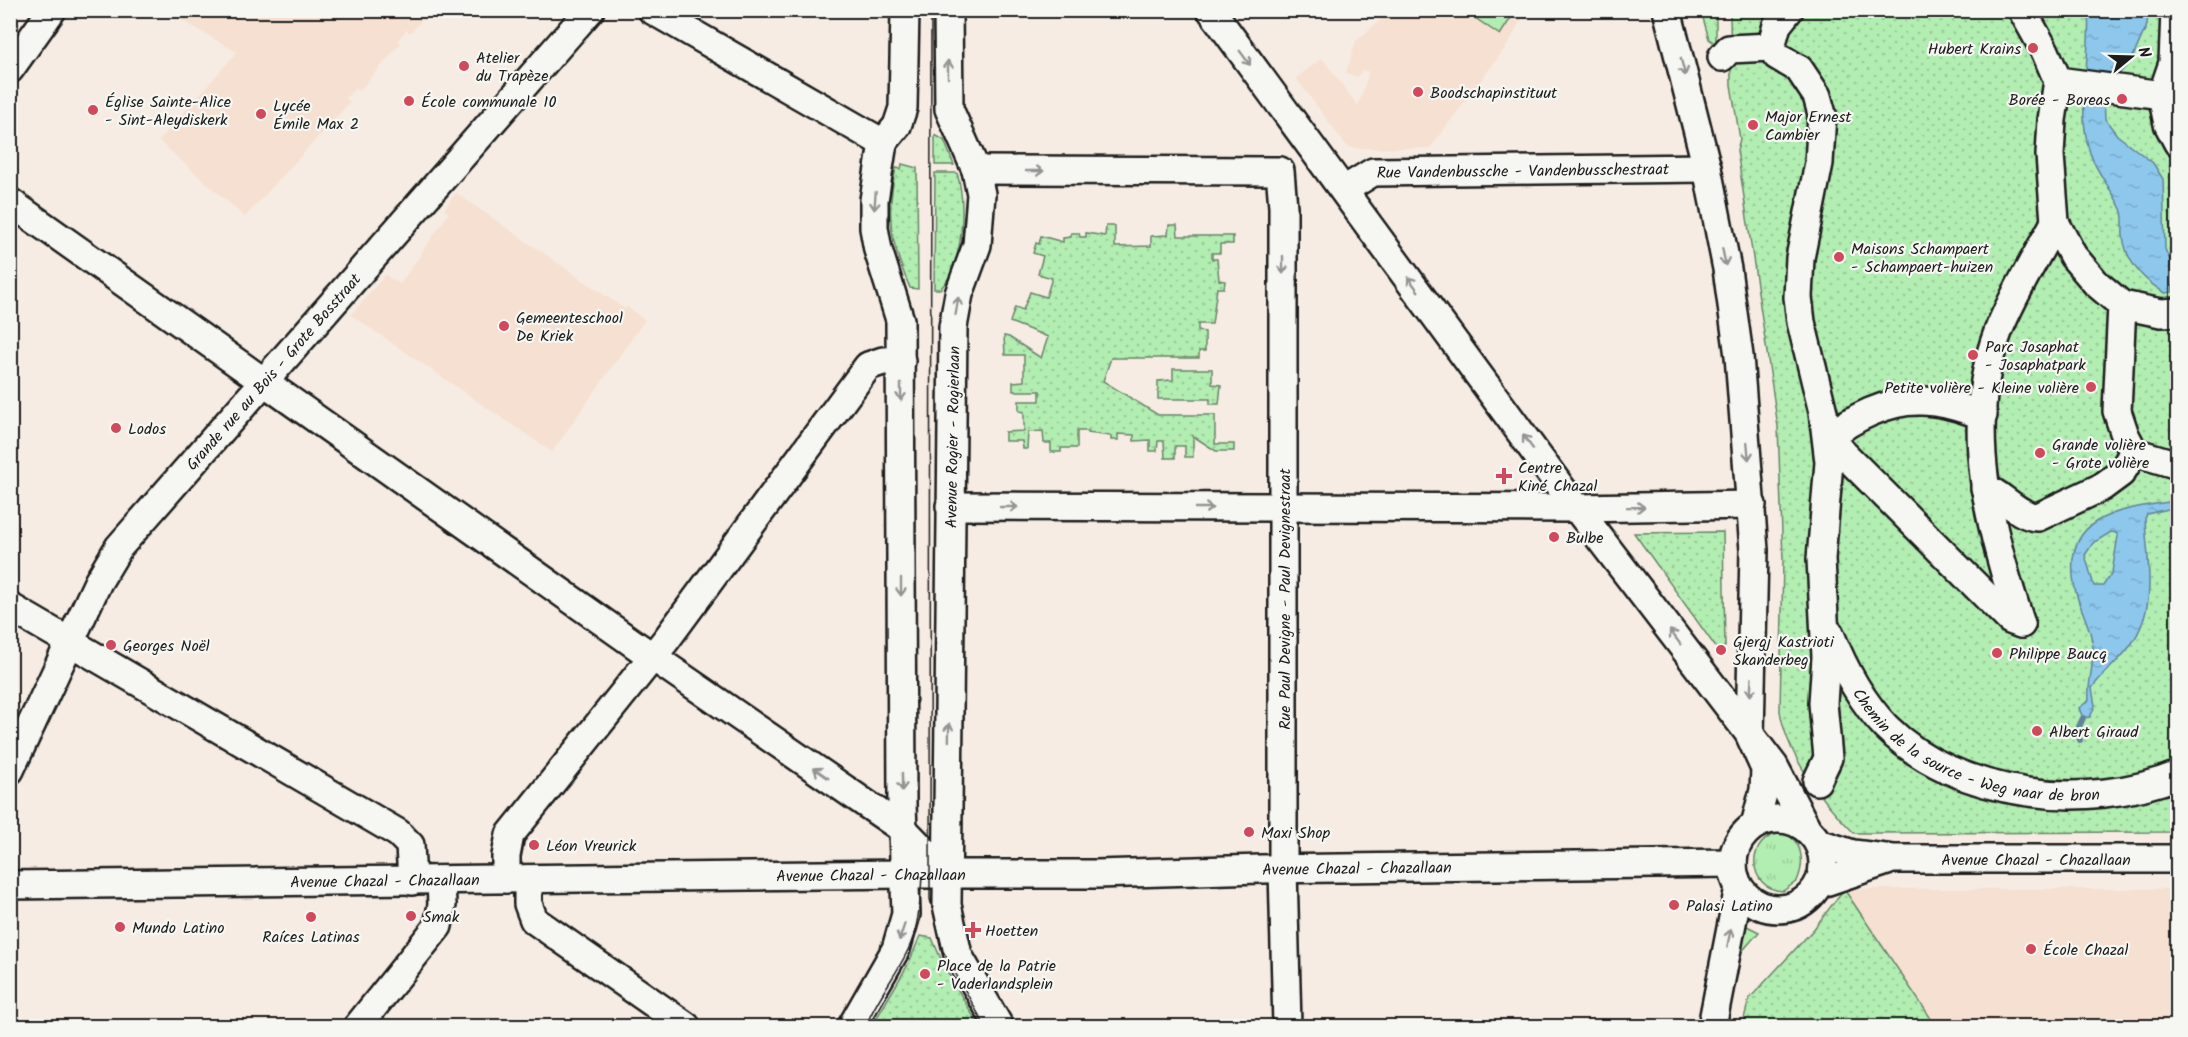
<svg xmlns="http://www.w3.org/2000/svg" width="2188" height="1037" viewBox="0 0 2188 1037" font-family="Kalam,sans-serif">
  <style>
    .built { fill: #f6e0d1 }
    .grass { fill: url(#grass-tufts); stroke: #678467; stroke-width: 1.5 }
    .park { fill: url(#park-dots); stroke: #678467; stroke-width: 1.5 }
    .pitch { fill: #b2edb2; stroke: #678467; stroke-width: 1.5 }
    .water { fill: url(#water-ripples); stroke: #608399; stroke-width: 1.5; fill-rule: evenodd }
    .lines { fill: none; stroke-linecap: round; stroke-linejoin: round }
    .stream { stroke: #608399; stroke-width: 6 }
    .minor-casing { stroke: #1c1c1c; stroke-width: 32 }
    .minor { stroke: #f6f6f2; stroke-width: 27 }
    .tram { stroke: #1c1c1c; stroke-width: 1.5 }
    .oneway { stroke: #949492 }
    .poi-dot { fill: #d1495b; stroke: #f6f6f2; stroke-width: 2 }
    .labels { text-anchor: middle; stroke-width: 4.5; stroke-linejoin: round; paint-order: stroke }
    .poi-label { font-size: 16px; fill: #1c1c1c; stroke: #f6f6f2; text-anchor: start }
    .street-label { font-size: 16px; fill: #1c1c1c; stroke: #f6f6f2 }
  </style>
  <defs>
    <pattern id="grass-tufts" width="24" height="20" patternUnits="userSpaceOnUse" patternTransform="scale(1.5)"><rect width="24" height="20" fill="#b2edb2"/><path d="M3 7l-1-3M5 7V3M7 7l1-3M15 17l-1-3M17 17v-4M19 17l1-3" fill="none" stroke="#98cb98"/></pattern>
    <pattern id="park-dots" width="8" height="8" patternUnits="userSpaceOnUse" patternTransform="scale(1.5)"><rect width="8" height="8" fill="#b2edb2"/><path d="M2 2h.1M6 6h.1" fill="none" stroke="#98cb98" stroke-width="1.8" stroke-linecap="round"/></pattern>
    <pattern id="water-ripples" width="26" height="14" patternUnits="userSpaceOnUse" patternTransform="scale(1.5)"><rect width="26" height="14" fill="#8dc7ec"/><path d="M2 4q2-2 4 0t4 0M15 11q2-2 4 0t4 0" fill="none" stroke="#79aaca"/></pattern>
  </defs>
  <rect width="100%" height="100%" fill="#f6ece3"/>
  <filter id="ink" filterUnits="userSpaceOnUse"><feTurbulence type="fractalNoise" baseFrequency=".0167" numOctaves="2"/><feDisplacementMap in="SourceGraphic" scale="12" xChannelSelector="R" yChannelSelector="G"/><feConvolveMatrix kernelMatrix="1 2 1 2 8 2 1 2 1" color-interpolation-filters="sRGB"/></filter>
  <g filter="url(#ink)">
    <path class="built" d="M1522 10 1524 14 1509 43 1430 148H1352L1345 144 1296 78 1322 58 1358 106 1369 72 1362 70 1357 77 1346 73 1356 41 1386 15 1387 11Z
      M166 11H430L410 33 406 30 398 40 401 43 359 91 355 88 346 98 350 102 245 217 159 141 237 52Z
      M456 193 625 309 627 307 645 320 552 452 351 315 385 275 400 284 449 213 444 209Z
      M1844 889H2177V1026H1936Z"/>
    <path class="grass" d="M1701 11H1716V44L1709 39Z
      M1782 833C1803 839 1805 863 1797 881L1783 891C1746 889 1745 837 1782 833Z
      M1743 924 1759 932 1738 956Z"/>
    <path class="park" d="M1730 11H2177V832L1854 833C1822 801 1787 756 1780 711L1783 560 1778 427 1737 150 1740 139 1731 85Z
      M935 135 944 140 954 165H935Z
      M902 164 917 168 918 289 910 288C891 244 885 216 896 168L901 169Z
      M935 173H957C966 203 964 266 940 289H934Z
      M1169 225H1177L1178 236H1233V244H1220V253H1212V259H1217L1219 280 1225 281 1224 288H1217L1212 324H1198V331L1205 332V351H1199V358H1111L1103 381 1158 415H1215V444H1234V451H1216L1193 436V457H1185V446H1175V458H1165L1164 441H1158L1157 451H1150V440L1134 441V435L1118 434V440H1111V436L1088 433V431H1077V448H1061V452H1051V443H1044L1043 431 1028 432 1027 449H1023L1022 441H1005V432L1024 431V412L1019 411V401H1040V391H1013V382L1024 381V355H1005L1004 336 1009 337 1041 358 1048 337 1010 322 1015 307 1023 310 1030 292 1046 297 1052 278 1038 274 1043 256 1033 253 1036 243 1039 244 1041 236 1063 242V238L1071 237V233H1079L1080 237H1086V233L1105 236 1106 226H1115V247L1151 246V236L1168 235Z
      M1173 369H1212V384L1221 385 1219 404H1210V399H1158V381L1173 380Z
      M1723 532 1725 647 1717 649 1634 533Z
      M1844 889 1936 1026H1742L1749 999 1813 930Z
      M920 936 932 938 944 966 979 1026H872L909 963Z"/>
    <path class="pitch" d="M1516 10 1500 35 1465 11V10Z"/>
    <path class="water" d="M2088 11H2148L2147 25 2131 61 2116 77 2104 98 2105 119 2117 135 2153 163 2163 179 2165 249 2175 272 2172 292 2165 293C2143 280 2126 263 2123 236 2122 228 2125 217 2121 209 2112 189 2097 174 2090 153 2075 107 2092 57 2088 11Z
      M2177 501V507L2147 514 2145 519C2147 563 2159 606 2130 646 2119 662 2103 672 2092 688L2095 706 2090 717 2083 718 2079 708 2089 700C2087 680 2096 662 2092 641 2089 623 2079 607 2075 589 2059 514 2121 509 2177 501ZM2111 532 2116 533 2118 536 2112 572 2103 586H2094L2085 555 2093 543Z"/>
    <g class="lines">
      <path class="stream" d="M2080 740 2077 731 2083 718"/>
      <defs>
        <g id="minor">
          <path d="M652 10 883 143"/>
          <path d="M948 10 949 109 976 170 981 194 977 245 959 294 953 327 947 905 958 955 999 1026"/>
          <path d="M1211 10 1562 489 1774 766 1807 829"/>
          <path d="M1667 10 1707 168 1727 269 1739 356 1754 550 1750 736 1765 769 1764 790 1755 825"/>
          <path d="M1789 10 1777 25 1771 47 1777 56 1799 69 1817 96 1822 114 1819 163 1800 258 1798 297 1801 322 1823 412 1829 462 1821 559 1826 657 1823 703 1828 758 1817 781"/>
          <path d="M2022 10 2045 51 2058 81 2052 120 2050 155 2055 222 2073 256 2096 283 2122 305 2161 313 2178 312"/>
          <path d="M2175 10 2173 63 2162 95 2168 124 2178 143"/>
          <path d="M1722 57 1729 49 1771 47"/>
          <path d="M10 69 52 10"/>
          <path d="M2058 81 2162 95"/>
          <path d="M976 170 1280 171 1283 207V869L1287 1026"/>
          <path id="s1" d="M1344 190 1373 172 1707 168"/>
          <path d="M10 202 637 646 904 830 947 874"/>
          <path d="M2122 305 2117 411 2125 435 2134 452 2178 465"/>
          <path d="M1828 438 2010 620 2021 624"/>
          <path d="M1828 438C1852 418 1887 401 1918 401 1940 400 1963 409 1983 415"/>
          <path d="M1985 488C2003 495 2019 517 2038 517L2102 487 2121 473 2134 452"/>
          <path d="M950 506 1577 508 1752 505"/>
          <path d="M10 607 398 833 410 845 412 881"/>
          <path d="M2021 624C1990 532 1962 427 1998 332 2013 294 2036 258 2055 222"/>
          <path id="s2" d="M1830 634C1843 667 1861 701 1886 727 1957 798 2087 812 2178 775"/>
          <path id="s3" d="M10 770 98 582 119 547 590 10"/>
          <circle cx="1778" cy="864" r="45"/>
          <path id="s4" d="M1819 843 1853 854 1893 859H2178"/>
          <path d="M506 879V856L510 835 666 640 868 366 883 361H901"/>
          <path d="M528 879V904L534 920 686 1026"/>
          <path d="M1819 884 1887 861"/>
          <path id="s5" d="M10 885 906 874H1097L1261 869 1733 863"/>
          <path d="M358 1026 438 926 442 905 441 880"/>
          <path d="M852 1026 896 949 906 914 902 804 900 320 878 250 874 228V200L883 143 897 126 903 108 905 10"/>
          <path d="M1712 1026 1739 887"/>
        </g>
      </defs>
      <use href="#minor" class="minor-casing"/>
      <use href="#minor" class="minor"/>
      <path class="tram" d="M931 10 930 899 943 951 985 1026
        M866 1026C876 999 896 976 908 950 919 927 920 902 922 877"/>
    </g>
    <defs><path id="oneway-shaft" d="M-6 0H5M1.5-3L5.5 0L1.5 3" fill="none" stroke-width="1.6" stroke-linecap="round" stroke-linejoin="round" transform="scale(1.5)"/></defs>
    <g class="oneway">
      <use href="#oneway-shaft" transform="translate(1245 58) rotate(54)"/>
      <use href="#oneway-shaft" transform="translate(1683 67) rotate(75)"/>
      <use href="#oneway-shaft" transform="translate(948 69) rotate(-90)"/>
      <use href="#oneway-shaft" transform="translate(1035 171)"/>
      <use href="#oneway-shaft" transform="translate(875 201) rotate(94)"/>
      <use href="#oneway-shaft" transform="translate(1724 257) rotate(79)"/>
      <use href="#oneway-shaft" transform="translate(1283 265) rotate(90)"/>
      <use href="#oneway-shaft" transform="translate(1413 284) rotate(-126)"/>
      <use href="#oneway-shaft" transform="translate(957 306) rotate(-81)"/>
      <use href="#oneway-shaft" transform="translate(901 392) rotate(90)"/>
      <use href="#oneway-shaft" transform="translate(1528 442) rotate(-126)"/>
      <use href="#oneway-shaft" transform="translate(1748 451) rotate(85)"/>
      <use href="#oneway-shaft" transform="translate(1009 507)"/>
      <use href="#oneway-shaft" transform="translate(1636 507) rotate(-1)"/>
      <use href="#oneway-shaft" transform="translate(1204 508)"/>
      <use href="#oneway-shaft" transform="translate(901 587) rotate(90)"/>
      <use href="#oneway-shaft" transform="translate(1675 637) rotate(-127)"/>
      <use href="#oneway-shaft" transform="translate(1751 687) rotate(93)"/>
      <use href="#oneway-shaft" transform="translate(949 732) rotate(-89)"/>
      <use href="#oneway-shaft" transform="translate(821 773) rotate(-145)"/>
      <use href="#oneway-shaft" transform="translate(902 782) rotate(90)"/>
      <use href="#oneway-shaft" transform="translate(902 932) rotate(108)"/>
      <use href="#oneway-shaft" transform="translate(1729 938) rotate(-79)"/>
    </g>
  </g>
  <g class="poi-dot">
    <circle cx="2033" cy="48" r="6"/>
    <circle cx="464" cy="66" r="6"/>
    <circle cx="1418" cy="92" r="6"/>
    <circle cx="2122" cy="99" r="6"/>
    <circle cx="409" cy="101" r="6"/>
    <circle cx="93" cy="110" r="6"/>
    <circle cx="261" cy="114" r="6"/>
    <circle cx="1753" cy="125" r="6"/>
    <circle cx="1839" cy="257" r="6"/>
    <circle cx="504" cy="326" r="6"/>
    <circle cx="1973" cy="355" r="6"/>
    <circle cx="2091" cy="387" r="6"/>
    <circle cx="116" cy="428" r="6"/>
    <circle cx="2040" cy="453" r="6"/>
    <path d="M1501 467h6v6h6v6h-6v6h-6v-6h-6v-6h6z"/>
    <circle cx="1554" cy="537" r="6"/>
    <circle cx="111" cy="645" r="6"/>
    <circle cx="1721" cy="650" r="6"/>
    <circle cx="1997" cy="653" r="6"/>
    <circle cx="2037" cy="731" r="6"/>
    <circle cx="1249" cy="832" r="6"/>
    <circle cx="534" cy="845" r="6"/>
    <circle cx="1674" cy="905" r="6"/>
    <circle cx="411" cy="916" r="6"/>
    <circle cx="311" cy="917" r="6"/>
    <circle cx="120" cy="927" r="6"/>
    <path d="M970 921h6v6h6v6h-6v6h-6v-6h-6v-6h6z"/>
    <circle cx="2031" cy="949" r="6"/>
    <circle cx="925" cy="974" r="6"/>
  </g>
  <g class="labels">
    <g class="poi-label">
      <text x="2021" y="54" text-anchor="end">Hubert Krains</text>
      <text x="476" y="63">Atelier<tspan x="476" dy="18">du Trapèze</tspan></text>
      <text x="1430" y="98">Boodschapinstituut</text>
      <text x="2110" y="105" text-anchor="end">Borée - Boreas</text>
      <text x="105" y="107">Église Sainte-Alice<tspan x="105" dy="18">- Sint-Aleydiskerk</tspan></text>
      <text x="421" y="107">École communale 10</text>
      <text x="273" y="111">Lycée<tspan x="273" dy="18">Émile Max 2</tspan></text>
      <text x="1765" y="122">Major Ernest<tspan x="1765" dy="18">Cambier</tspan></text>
      <text x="1851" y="254">Maisons Schampaert<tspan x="1851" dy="18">- Schampaert-huizen</tspan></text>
      <text x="516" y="323">Gemeenteschool<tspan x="516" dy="18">De Kriek</tspan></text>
      <text x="1985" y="352">Parc Josaphat<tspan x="1985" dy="18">- Josaphatpark</tspan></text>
      <text x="2079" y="393" text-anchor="end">Petite volière - Kleine volière</text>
      <text x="128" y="434">Lodos</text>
      <text x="2052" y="450">Grande volière<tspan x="2052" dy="18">- Grote volière</tspan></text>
      <text x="1518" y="473">Centre<tspan x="1518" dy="18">Kiné Chazal</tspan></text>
      <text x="1566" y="543">Bulbe</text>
      <text x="1733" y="647">Gjergj Kastrioti<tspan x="1733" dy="18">Skanderbeg</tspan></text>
      <text x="123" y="651">Georges Noël</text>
      <text x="2009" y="659">Philippe Baucq</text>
      <text x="2049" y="737">Albert Giraud</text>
      <text x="1261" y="838">Maxi Shop</text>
      <text x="546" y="851">Léon Vreurick</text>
      <text x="1686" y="911">Palasi Latino</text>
      <text x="423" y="922">Smak</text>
      <text x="132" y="933">Mundo Latino</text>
      <text x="985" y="936">Hoetten</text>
      <text x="311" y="942" text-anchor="middle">Raíces Latinas</text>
      <text x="2043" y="955">École Chazal</text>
      <text x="937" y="971">Place de la Patrie<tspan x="937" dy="18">- Vaderlandsplein</tspan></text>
    </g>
    <g class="street-label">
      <text dy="6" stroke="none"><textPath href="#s1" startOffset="184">Rue Vandenbussche - Vandenbusschestraat</textPath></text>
      <text dy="6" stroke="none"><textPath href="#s3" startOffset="482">Grande rue au Bois - Grote Bosstraat</textPath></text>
      <text transform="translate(952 437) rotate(-89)" y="6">Avenue Rogier - Rogierlaan</text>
      <text transform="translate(1284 599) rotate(-90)" y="6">Rue Paul Devigne - Paul Devignestraat</text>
      <text dy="6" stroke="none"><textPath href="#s2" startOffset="201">Chemin de la source - Weg naar de bron</textPath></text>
      <text dy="6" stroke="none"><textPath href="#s4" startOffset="219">Avenue Chazal - Chazallaan</textPath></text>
      <text dy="6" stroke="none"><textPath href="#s5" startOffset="1347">Avenue Chazal - Chazallaan</textPath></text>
      <text dy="6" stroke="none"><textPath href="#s5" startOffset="861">Avenue Chazal - Chazallaan</textPath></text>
      <text dy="6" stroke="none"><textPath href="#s5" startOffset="375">Avenue Chazal - Chazallaan</textPath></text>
    </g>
  </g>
  <rect width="2188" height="1037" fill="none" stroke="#f6f6f2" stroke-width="36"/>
  <rect x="18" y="18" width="2152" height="1001" fill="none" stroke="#1c1c1c" stroke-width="2" filter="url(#ink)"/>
  <g transform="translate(2131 57) rotate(71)" stroke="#f6f6f2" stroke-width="4.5" paint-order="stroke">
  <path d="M0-4.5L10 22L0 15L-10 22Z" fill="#1c1c1c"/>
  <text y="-9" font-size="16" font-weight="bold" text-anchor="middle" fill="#1c1c1c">N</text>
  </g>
</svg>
